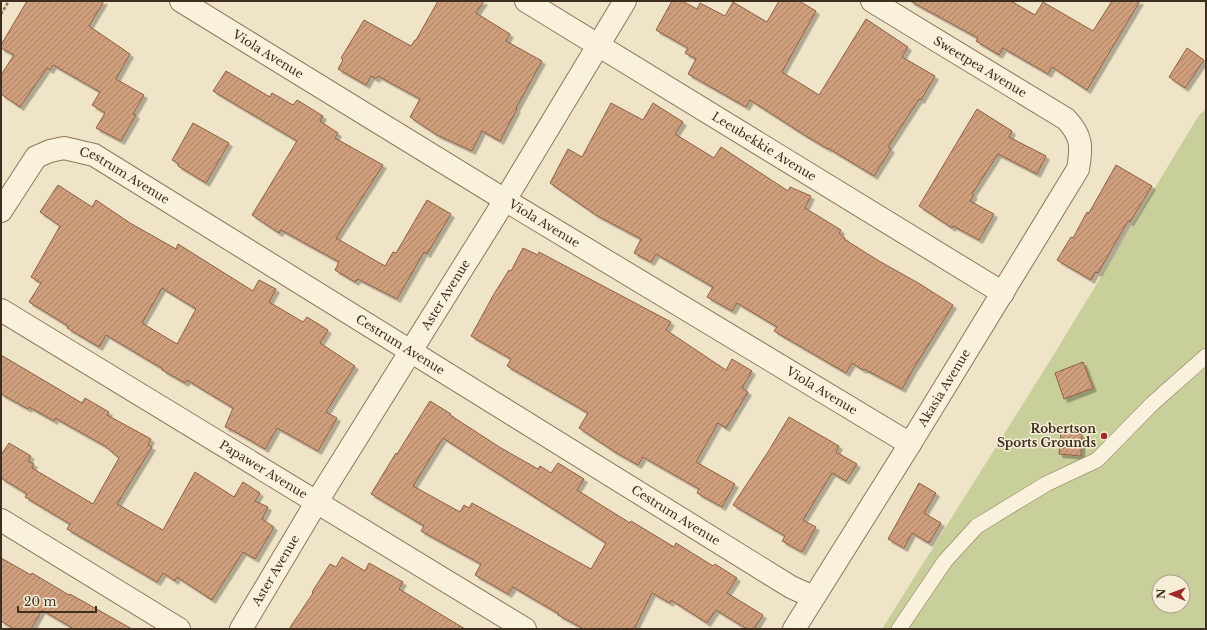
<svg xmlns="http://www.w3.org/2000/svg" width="1207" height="630" viewBox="0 0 1207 630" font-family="'Libre Baskerville',serif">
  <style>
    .pitch { fill: #c9cf9b; fill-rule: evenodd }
    .building { fill: url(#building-hatch); stroke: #8d5f41; fill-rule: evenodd; filter: url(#shadow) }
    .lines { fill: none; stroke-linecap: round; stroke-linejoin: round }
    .lane-casing { stroke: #8d765c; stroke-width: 16 }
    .street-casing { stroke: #8d765c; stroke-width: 24 }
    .path { stroke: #8d765c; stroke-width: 2.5; stroke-dasharray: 3 2; stroke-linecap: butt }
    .lane { stroke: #faf1dc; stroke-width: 15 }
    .street { stroke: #faf1dc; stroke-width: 22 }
    .poi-dot { fill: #9e2a2b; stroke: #f7eed8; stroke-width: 1.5 }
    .labels { text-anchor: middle; stroke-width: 3; stroke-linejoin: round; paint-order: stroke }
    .street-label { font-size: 12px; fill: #3d2e20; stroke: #f7eed8 }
    .poi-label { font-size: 12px; font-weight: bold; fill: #3d2e20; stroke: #f7eed8; text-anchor: end }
  </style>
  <defs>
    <pattern id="building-hatch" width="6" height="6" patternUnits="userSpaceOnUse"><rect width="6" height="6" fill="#cf9f7d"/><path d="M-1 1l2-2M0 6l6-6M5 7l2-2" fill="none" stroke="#a98266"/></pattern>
    <filter id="shadow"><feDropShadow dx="3.5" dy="3.5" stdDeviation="0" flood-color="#0004"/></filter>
  </defs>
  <rect width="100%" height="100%" fill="#f0e4c8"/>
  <path class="pitch" d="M1206 109V629H882L1056 351 1199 115ZM1159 582H1183V606H1159Z"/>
  <path class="building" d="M27 1H104L89 26 130 54 116 79 144 95 133 114 136 115 121 141 96 128 105 113 92 105 100 92 53 65 50 70 47 68 20 107 1 94V75L14 55 1 48V45Z
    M438 1H484L476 13 510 34 506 41 542 61 516 108 517 109 500 141 482 131 472 151 437 135 410 117 420 99 378 76 376 79 371 76 366 85 338 69 343 60 341 58 364 20 411 46 415 40H416Z
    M672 1H682L697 9 700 3 725 16 733 2 767 22 779 1H799L816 11 782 72 819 95 866 19 908 47 902 57 935 76 921 100 919 99 888 147 891 149 874 176 828 148V149L806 136 750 100 746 107 688 74 696 59 685 53 688 48 656 30Z
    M910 1H1011L1035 15 1043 2 1093 31 1112 1H1140L1087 90 1052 67 1048 74 1003 48 999 55 976 41 978 38Z
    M1187 48 1204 60 1185 88 1169 77Z
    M226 71 270 97 272 93 293 105 297 100 323 116 320 121 338 133 335 138 383 165 336 238 385 266 393 252 396 253 427 200 451 214 427 254 424 252 397 299 358 279 355 282 335 270 339 262 281 230 279 233 252 215 297 141 213 91Z
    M611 103 643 120 653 103 683 122 675 134 714 158 721 147 788 191 790 187 811 196 805 208 841 230 839 233 845 238 844 239 879 261 920 284 953 305 912 371 902 389 864 369 863 370 852 363 846 373 774 331 777 327 737 303 732 311 707 297 713 287 656 254 651 262 634 253 641 239 596 215 550 183 568 149 582 157Z
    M977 109 1012 131 1009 137 1046 156 1037 174 998 154 972 194 974 195 970 201 994 214 979 240 953 226 952 228 919 206Z
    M193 123 229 143 206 183 178 166 179 164 172 160Z
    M1116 165 1152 186 1130 222 1128 221 1098 273 1095 272 1091 280 1057 260 1071 237 1073 238 1087 212 1089 213Z
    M58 185 92 207 96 200 130 223 176 249 178 244 253 291 259 280 276 289 269 302 303 322 307 317 328 330 320 343 355 366 326 412 337 418 318 451 277 428 265 449 234 431 225 427 233 408 187 380 185 383 162 370 163 369 106 335 99 347 67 328 68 326 29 302 41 283 31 277 60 226 40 212ZM162 288 196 309 177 344 142 323Z
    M523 248 538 255 539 252 671 322 666 330 726 370 732 359 752 371 742 388 748 392 726 428 718 423 696 462 735 484 722 507 697 493 699 489 643 457 638 465 615 452 579 428 588 413 507 366 511 359 471 336 494 294 509 270 511 271Z
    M1 355 82 403 85 398 109 412 107 415 151 439 148 445 152 447 117 504 163 530 195 472 234 497 243 482 260 493 255 501 268 507 262 519 274 527 255 559 243 552 212 600 177 577 175 581 163 573 157 582 67 529 70 524 25 497 27 494 1 478V455L9 443 31 456 28 461 34 464 32 468 93 504 119 458 105 446 55 418 54 421 29 407 28 409 1 394Z
    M1083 362 1093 388 1064 399 1055 373Z
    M430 401 451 414 450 415 501 448 538 469 540 466 551 473 558 463 584 479 577 490 630 523 631 521 674 547 676 543 713 566 715 564 737 578 727 593 763 615 754 629H747L716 610 707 623 671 600 670 603 652 593 634 629H584L558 615 559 614 513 587 508 594 475 575 481 564 421 531 424 526 371 494 396 453 397 454ZM443 438 606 543 591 569 472 503 469 508 464 505 460 512 413 486Z
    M789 417 839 446 836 452 857 464 846 481 832 473 803 520 816 527 802 552 782 541 785 536 733 505 768 452Z
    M1061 432 1082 434 1081 456 1059 454Z
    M919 483 936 493 924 513 941 523 929 543 912 533 904 548 888 539Z
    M342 557 365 571 369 563 403 582 399 589 465 629H289L313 593 312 592 330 564 336 567Z
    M1 558 31 575 32 573 69 595 70 594 132 629H74L42 610 31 629H14L1 621Z"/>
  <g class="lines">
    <defs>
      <path id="lane" d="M899 629 945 561 977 526 1046 484 1097 460 1153 403 1206 356"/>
      <g id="street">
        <path id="s1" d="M181 1 505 200 910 444"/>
        <path id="s2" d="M526 1 1003 293"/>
        <path id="s3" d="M1 211 36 157 50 151 64 148 94 155 791 587 813 597"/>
        <path id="s4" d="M1 310 525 629"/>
        <path d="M1 520 179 629"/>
        <path id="s5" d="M241 629 316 503 505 200 625 1"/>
        <path id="s6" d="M794 629 910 444 1078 169C1082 146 1082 136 1066 119L872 1"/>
      </g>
    </defs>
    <use href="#lane" class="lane-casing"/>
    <use href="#street" class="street-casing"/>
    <path class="path" d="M1 14 9 1"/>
    <use href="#lane" class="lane"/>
    <use href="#street" class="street"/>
  </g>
  <circle class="poi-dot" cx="1104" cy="436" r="4"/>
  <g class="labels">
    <g class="street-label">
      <text dy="4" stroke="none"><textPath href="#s1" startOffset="102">Viola Avenue</textPath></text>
      <text transform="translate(980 67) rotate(31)" y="4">Sweetpea Avenue</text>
      <text dy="4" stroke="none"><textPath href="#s2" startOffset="279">Leeubekkie Avenue</textPath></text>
      <text dy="4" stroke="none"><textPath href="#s3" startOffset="161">Cestrum Avenue</textPath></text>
      <text dy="4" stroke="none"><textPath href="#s1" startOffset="426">Viola Avenue</textPath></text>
      <text dy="4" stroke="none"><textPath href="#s5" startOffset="392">Aster Avenue</textPath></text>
      <text dy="4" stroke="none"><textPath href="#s3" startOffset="485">Cestrum Avenue</textPath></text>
      <text dy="4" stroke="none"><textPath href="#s6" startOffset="284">Akasia Avenue</textPath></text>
      <text dy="4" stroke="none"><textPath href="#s1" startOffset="750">Viola Avenue</textPath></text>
      <text dy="4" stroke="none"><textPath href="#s4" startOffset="307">Papawer Avenue</textPath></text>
      <text dy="4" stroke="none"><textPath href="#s3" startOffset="809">Cestrum Avenue</textPath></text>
      <text dy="4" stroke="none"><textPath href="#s5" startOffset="68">Aster Avenue</textPath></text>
    </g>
    <g class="poi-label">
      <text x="1096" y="433">Robertson<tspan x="1096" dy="14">Sports Grounds</tspan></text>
    </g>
  </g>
  <rect width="1207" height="630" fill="none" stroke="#3d2e20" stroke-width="4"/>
  <g transform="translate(1171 594) rotate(271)"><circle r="19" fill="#f7eed8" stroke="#ada18e"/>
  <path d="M0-3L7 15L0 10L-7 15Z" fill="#9e2a2b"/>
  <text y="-6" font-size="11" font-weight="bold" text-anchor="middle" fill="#3d2e20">N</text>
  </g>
  <path d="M18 606v6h78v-6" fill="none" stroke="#3d2e20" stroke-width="2"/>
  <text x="24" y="606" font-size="12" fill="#3d2e20" stroke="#f7eed8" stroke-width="3" paint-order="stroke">20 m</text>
</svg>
